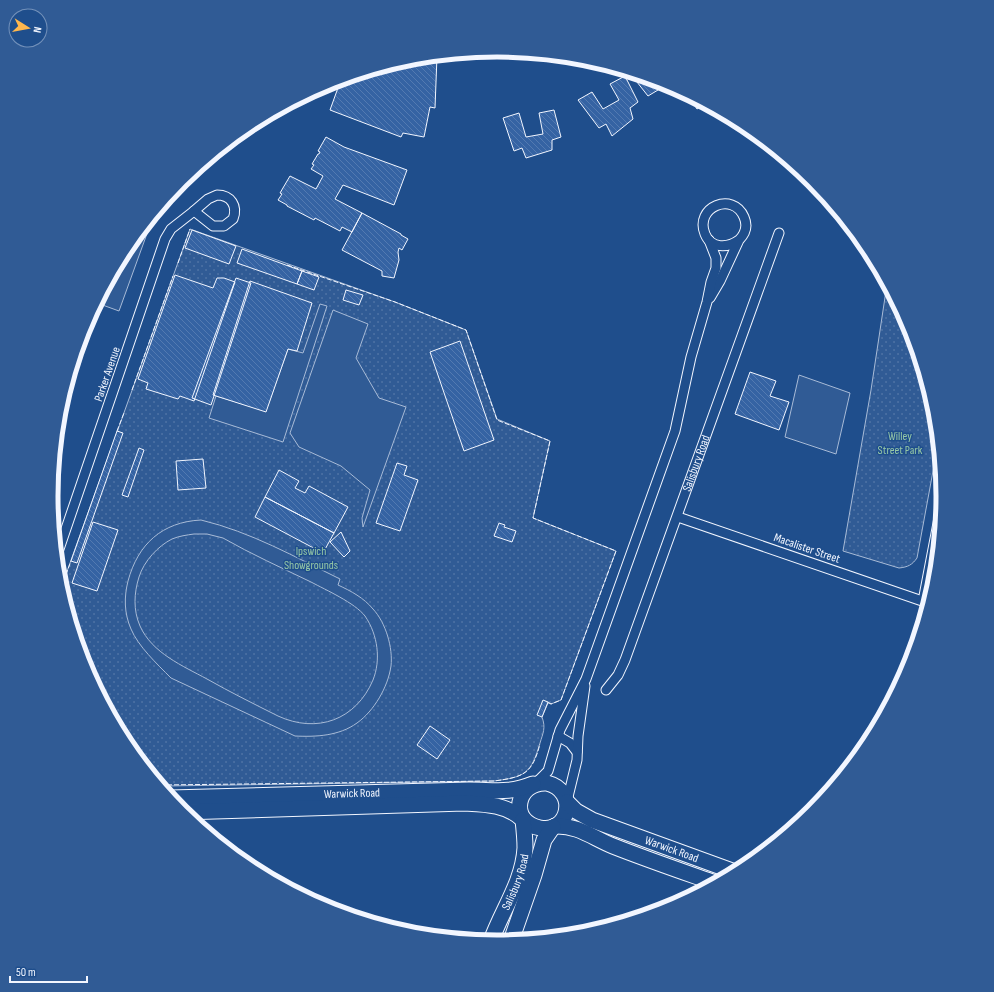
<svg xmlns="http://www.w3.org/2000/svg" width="994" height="992" viewBox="0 0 994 992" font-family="'Sofia Sans Condensed',sans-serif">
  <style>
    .grass { fill: url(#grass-dots); stroke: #a8bbd7 }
    .pitch { fill: #305b95; stroke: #a8bbd7; fill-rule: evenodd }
    .building { fill: url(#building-back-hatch); stroke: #f2f6ff }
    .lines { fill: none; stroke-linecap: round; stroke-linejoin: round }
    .street-casing { stroke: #f2f6ff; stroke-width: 11 }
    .primary-casing { stroke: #f2f6ff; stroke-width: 17 }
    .street { stroke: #1f4e8c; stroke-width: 9 }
    .primary { stroke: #1f4e8c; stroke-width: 15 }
    .fence { stroke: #f2f6ff; stroke-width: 1; stroke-dasharray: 5 2; stroke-linecap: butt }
    .labels { text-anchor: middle; stroke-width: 3; stroke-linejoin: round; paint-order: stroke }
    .street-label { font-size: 12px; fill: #f2f6ff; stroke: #1f4e8c }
    .park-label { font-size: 12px; fill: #97c8a6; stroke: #1f4e8c }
    .rim { fill: none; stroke: #f2f6ff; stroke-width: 5 }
  </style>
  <defs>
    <pattern id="grass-dots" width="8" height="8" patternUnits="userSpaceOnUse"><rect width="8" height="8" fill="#305b95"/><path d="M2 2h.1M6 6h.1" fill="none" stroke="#4e73a5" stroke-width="1.8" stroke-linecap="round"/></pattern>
    <pattern id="building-back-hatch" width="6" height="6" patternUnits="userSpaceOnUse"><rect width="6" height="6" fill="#3563a3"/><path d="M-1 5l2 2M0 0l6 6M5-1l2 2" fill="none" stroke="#537ab1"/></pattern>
  </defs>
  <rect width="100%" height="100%" fill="#1f4e8c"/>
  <path class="grass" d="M190 229 395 302 466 330 497 419 550 441 533 518 616 551 561 700 551 704 548 703 542 717C546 728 543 733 540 743 531 774 525 777 494 781L166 786 160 785 126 744 85 666 61 588Z
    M887 284 909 326 934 409 938 444 917 558C912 565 908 567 899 568L843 551 871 390Z"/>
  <path class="pitch" d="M153 217 119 311 97 303 126 248Z
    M320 304 327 306 283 442 209 418 216 396 266 411 288 349 303 353Z
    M333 310 368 324 356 358 379 398 406 407 363 527 362 518 370 490 341 466 299 447 290 433Z
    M799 375 850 393 836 454 785 437Z
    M201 520C251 532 295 557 340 579L338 585C351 591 364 598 373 609 386 623 393 648 391 666 388 687 374 711 357 723 339 736 316 737 295 736L171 678C157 664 138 646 131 629 124 613 124 597 128 581 138 544 162 522 201 520ZM194 534H207L223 538C251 554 282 568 311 582 326 590 355 603 365 616 378 635 381 660 373 680 356 720 317 734 278 716 254 704 230 692 207 679 183 666 152 653 140 626 133 610 134 593 139 577 144 561 158 546 172 539 179 536 187 535 194 534Z"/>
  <path class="building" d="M437 56 435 108 430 107 424 137 403 133 401 137 330 110 339 85 344 86 345 78 410 59Z
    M637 75 668 84 648 96 633 77Z
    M625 76 638 102 630 108 633 119 612 136 606 124 599 128 578 100 592 92 603 109 619 100 610 84Z
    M688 95 705 104 697 109Z
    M297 100 291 110 284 107Z
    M554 110 561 137 552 140V150L526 158 522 148 514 151 503 118 519 113 526 137 543 134 539 113Z
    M326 137 344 147 407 170 394 205 343 185 335 199 362 213 352 232 342 227 340 231 315 218 314 220 287 206V205L278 200 282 194 280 193 290 176 316 189 323 176 311 169 314 165 312 164 318 154H319L320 152 318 151Z
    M362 213 401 234V235L408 239 402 250 399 248 398 252 399 260 394 278 382 276V271L342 250Z
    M192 230 236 246 229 264 185 248Z
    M242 249 302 271 297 284 237 263Z
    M302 271 319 277 314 290 297 284Z
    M175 275 213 288 217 278H224L235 282 194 401 180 396 178 399 146 389 148 383 138 379Z
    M236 278 251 283 211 405 192 398Z
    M250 281 312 303 297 351 288 349 266 412 213 395Z
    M346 290 363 295 359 305 343 300Z
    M460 341 494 440 464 451 430 352Z
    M750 372 776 381 770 396 789 402 779 430 735 414Z
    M117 431 123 433 77 563 71 561Z
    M139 448 144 450 128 497 122 495Z
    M203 459 206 488 178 490 176 461Z
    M397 463 407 466 404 475 418 480 400 531 376 523Z
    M279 470 299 481 295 488 305 493 309 486 348 507 334 533 265 497Z
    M265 497 334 533 323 553 255 517Z
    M93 522 118 530 97 591 72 583Z
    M499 523 505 525 504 527 516 531 512 542 494 536Z
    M341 532 350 551 344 557 330 542Z
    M543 700 548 702 542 717 537 715Z
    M430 726 450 740 437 759 417 745Z"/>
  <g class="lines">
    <defs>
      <g id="street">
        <path d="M217 195C231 195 238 206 233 219L224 226H213L194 211 208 199Z"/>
        <path d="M710 298 720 281 739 240C745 234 748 226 744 217 733 191 694 207 705 234 711 249 728 248 739 240"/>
        <path d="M678 517 928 603"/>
        <path d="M57 555 165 239 171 229 194 211"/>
        <path d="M923 601 943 497"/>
        <path id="s1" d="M606 690 618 675 625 660 779 233"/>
        <path d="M558 736 570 743 577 752"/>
        <path d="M536 783 548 771 560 730 586 679 675 431 691 357 707 302 711 282 716 268V258L709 240"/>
        <path d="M567 801 577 760 578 736 585 686"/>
      </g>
      <g id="primary">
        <path d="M547 783C579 791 569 834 540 828 508 822 516 781 547 783Z"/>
        <path id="s2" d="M170 798 469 790C495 790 508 794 533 784"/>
        <path id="s3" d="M567 802 576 811 592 820 735 872"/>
        <path d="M182 812 464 803C484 804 506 804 522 819"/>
        <path d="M555 826C578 825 593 838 613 846 646 859 681 871 715 883"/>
        <path id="s4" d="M491 941C502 910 523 882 525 848 525 839 524 829 523 820"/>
        <path d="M511 941 534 875 544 840 553 827"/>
      </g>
    </defs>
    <use href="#street" class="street-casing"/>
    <use href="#primary" class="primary-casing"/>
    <use href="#street" class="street"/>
    <use href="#primary" class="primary"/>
    <path class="fence" d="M178 263 190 229
      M287 265 395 302 466 330 497 420 550 441 533 518 616 551 561 700 551 704 548 702
      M132 390 173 276
      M117 431 124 413
      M61 588 71 561
      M160 785 494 781C524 777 532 774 540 744"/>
  </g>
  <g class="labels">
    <g class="street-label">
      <text transform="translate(107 374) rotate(-71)" y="4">Parker Avenue</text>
      <text dy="4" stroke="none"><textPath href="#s1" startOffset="245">Salisbury Road</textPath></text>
      <text transform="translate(807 548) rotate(19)" y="4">Macalister Street</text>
      <text dy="4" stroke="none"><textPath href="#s2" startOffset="182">Warwick Road</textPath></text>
      <text dy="4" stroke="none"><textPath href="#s3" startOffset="116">Warwick Road</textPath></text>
      <text dy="4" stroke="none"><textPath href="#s4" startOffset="64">Salisbury Road</textPath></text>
    </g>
    <g class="park-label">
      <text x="900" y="440">Willey<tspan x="900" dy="14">Street Park</tspan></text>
      <text x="311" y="555">Ipswich<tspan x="311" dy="14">Showgrounds</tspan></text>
    </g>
  </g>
  <path d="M0 0H994V992H0ZM58 496a439 439 0 1 1 878 0a439 439 0 1 1-878 0Z" fill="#305b95" fill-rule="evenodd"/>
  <path class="rim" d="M58 496a439 439 0 1 1 878 0a439 439 0 1 1-878 0Z"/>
  <g transform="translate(28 28) rotate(101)"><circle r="19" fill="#1f4e8c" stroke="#7391ba"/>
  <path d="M0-3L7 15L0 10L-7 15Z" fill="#ffb74d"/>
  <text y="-6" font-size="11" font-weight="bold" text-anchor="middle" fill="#f2f6ff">N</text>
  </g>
  <path d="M10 976v6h77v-6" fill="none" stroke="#f2f6ff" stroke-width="2"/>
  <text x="16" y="976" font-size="12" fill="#f2f6ff" stroke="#1f4e8c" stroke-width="3" paint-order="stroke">50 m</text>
</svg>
